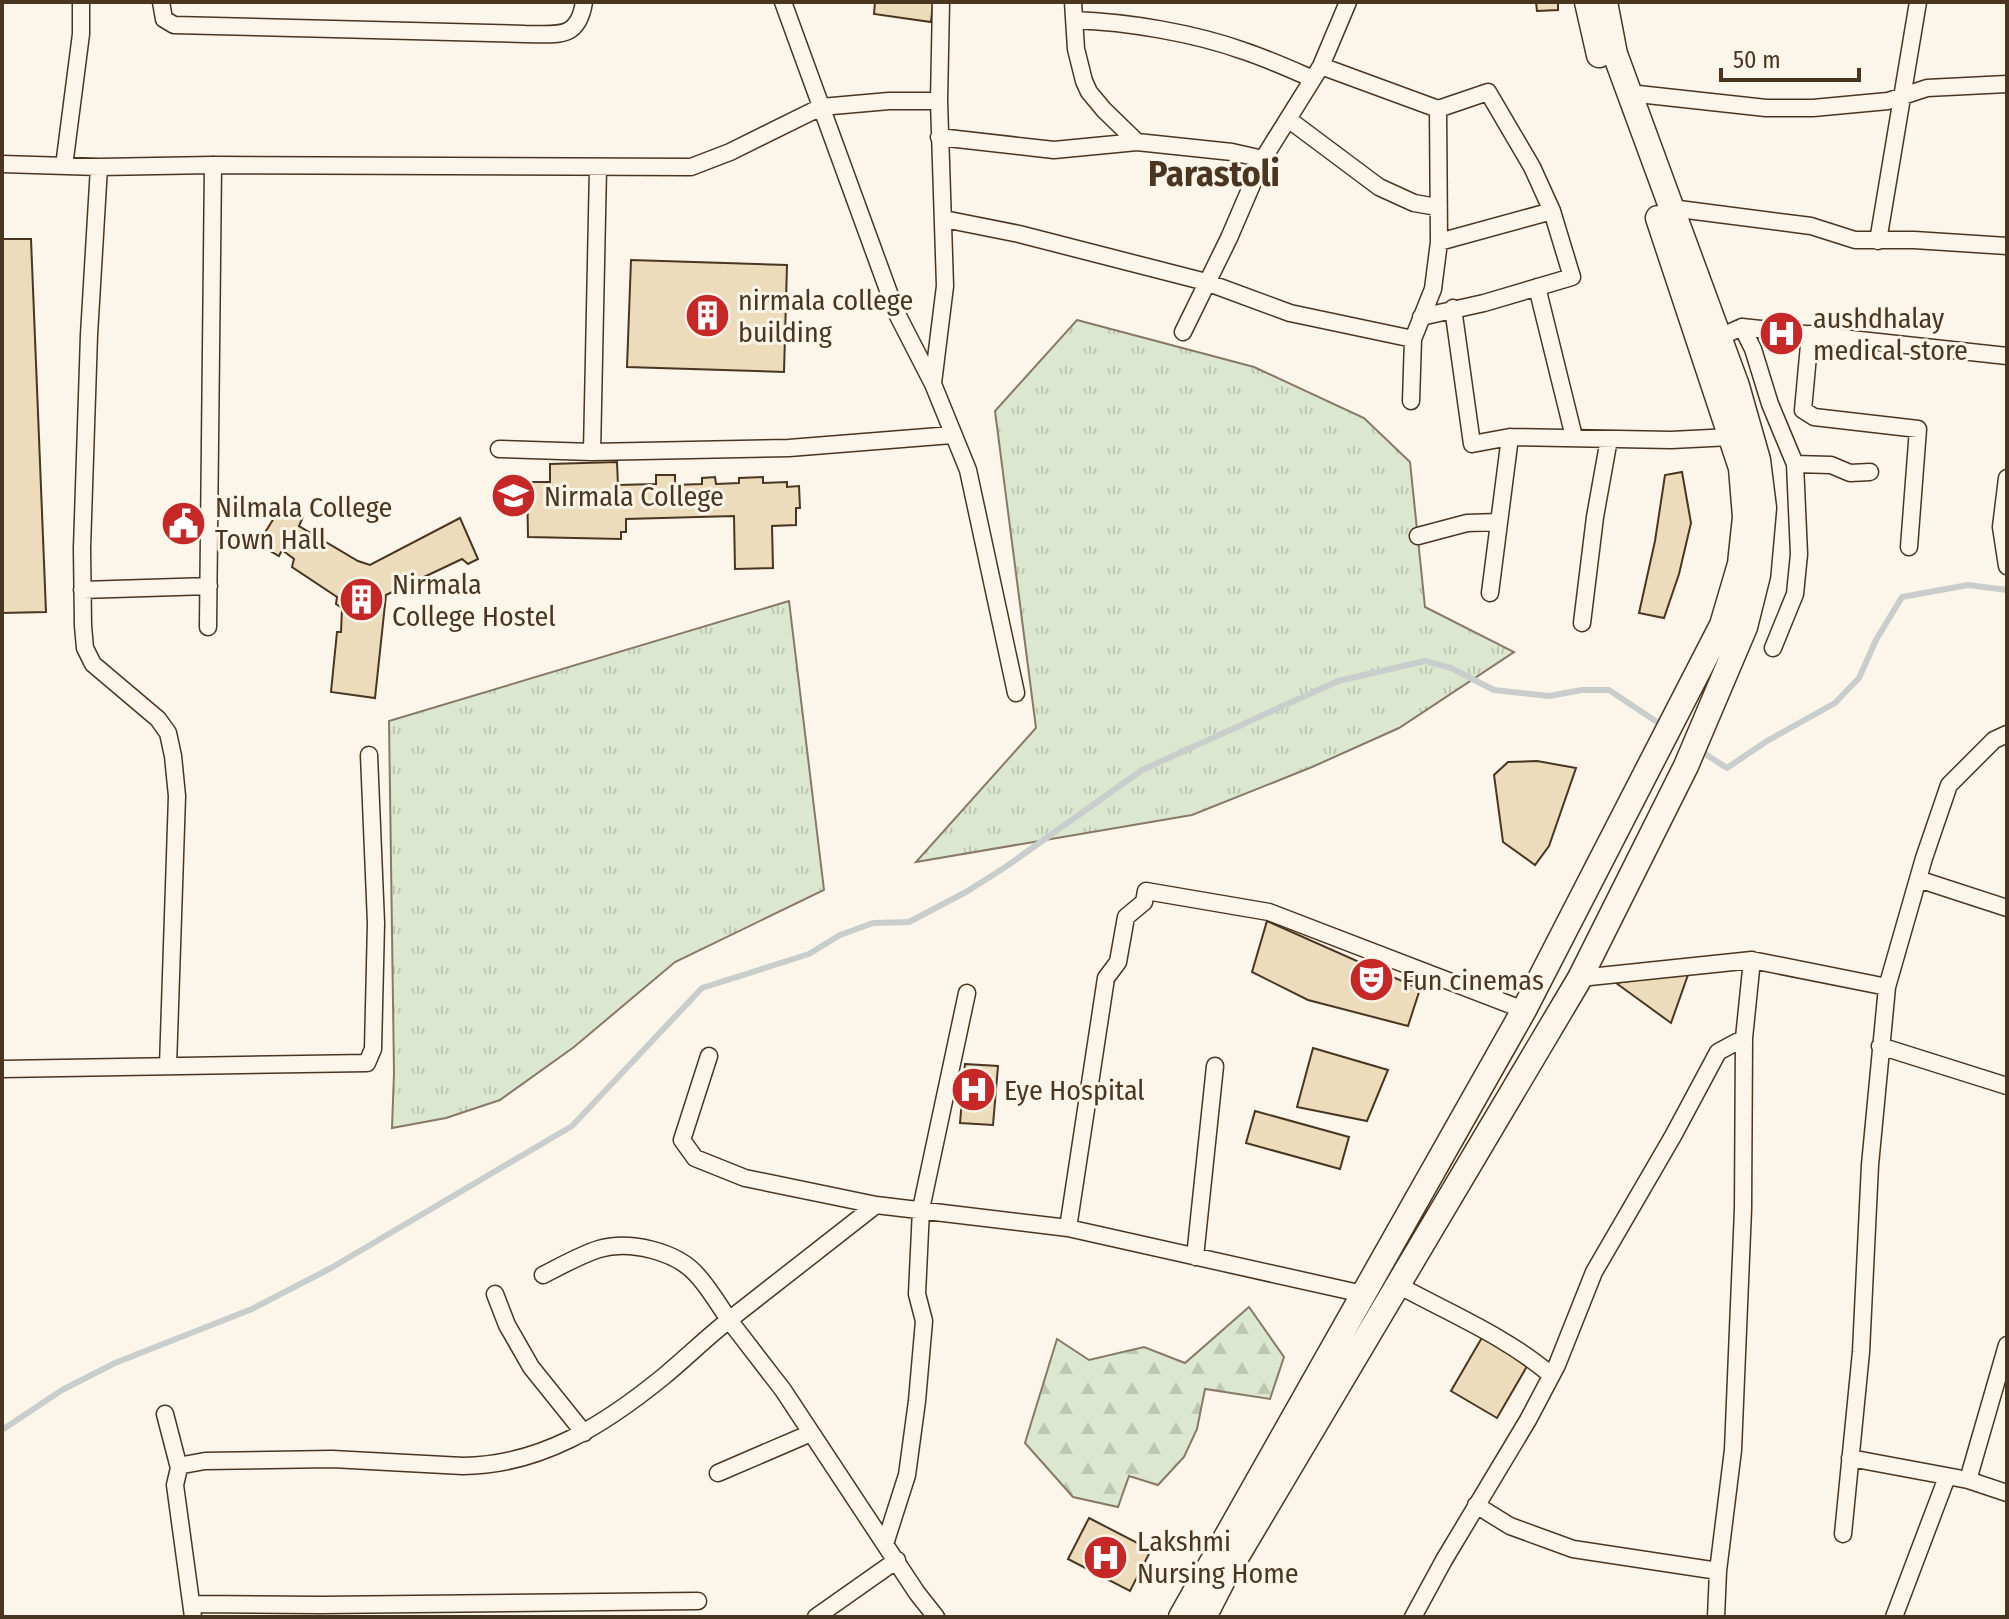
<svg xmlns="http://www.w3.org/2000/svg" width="2009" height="1619" viewBox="0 0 2009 1619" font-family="'Fira Sans Condensed',sans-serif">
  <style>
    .grass { fill: url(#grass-tufts); stroke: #887966; stroke-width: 2 }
    .forest { fill: url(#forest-firs); stroke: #887966; stroke-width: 2 }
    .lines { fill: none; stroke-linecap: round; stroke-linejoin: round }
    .stream { stroke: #c9cecd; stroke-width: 6 }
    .building { fill: #ecdcbc; stroke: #4a3520; stroke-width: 2 }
    .minor-casing { stroke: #4a3520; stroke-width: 19 }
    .secondary-casing { stroke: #4a3520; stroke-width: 27 }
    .minor { stroke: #fbf6e9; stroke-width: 16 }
    .secondary { stroke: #fbf6e9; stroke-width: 24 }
    .labels { text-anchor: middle; stroke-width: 6; stroke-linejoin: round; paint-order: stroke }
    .poi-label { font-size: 28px; fill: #4a3520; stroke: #fbf6e9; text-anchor: start }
    .district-label { font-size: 36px; font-weight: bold; fill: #4a3520; stroke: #fbf6e9 }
  </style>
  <defs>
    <pattern id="grass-tufts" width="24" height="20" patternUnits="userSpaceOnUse" patternTransform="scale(2)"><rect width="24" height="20" fill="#dce7d0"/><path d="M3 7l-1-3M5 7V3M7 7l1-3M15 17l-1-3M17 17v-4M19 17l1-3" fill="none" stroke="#bec7b2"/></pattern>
    <pattern id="forest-firs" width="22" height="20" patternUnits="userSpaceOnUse" patternTransform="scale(2)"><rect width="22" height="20" fill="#dce7d0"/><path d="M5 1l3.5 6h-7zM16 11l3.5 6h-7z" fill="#bec7b2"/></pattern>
  </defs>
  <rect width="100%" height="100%" fill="#fbf6e9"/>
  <path class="grass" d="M1077 320 1254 367 1364 418 1410 462 1425 607 1514 652 1399 728 1312 767 1192 815 916 862 1036 728 995 411Z
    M789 601 824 890 675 962 574 1047 500 1100 446 1118 392 1128 394 1073 389 721Z"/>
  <path class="forest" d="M1249 1307 1284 1357 1270 1399 1205 1389 1197 1429 1184 1457 1158 1485 1129 1476 1118 1507 1073 1497 1025 1443 1057 1339 1089 1360 1144 1347 1185 1363Z"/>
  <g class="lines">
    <path class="stream" d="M1699 750 1727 768 1767 741 1835 703 1859 678 1876 640 1902 597 1968 585 2007 590
      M2 1430 62 1390 115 1363 252 1309 331 1268 572 1126 702 988 809 954 840 935 873 923 909 922 966 892 1004 868 1142 770 1338 681 1425 661 1451 668 1494 690 1549 696 1582 690H1609L1663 726"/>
  </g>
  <path class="building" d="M875 2H933L931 22 874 14Z
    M1536 2H1558V10L1537 11Z
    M2 239H31L46 612 2 613Z
    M631 260 787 265 784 372 627 367Z
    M617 462 618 485 656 484V475H675V485L702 484V478L715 477 716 484 739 483V478L763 477V483L787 482V487L799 486 800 508H796V525L772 526 773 568 735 569 734 516 626 519V532H621V539L528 537 527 482H550V464Z
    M1682 472 1691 523 1679 574 1664 618 1639 613 1655 541 1665 475Z
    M282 505 303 517 299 526 358 561 370 565 460 518 478 559 468 564 462 559 386 595 375 698 331 692 337 632H341L342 608 336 604 337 597 292 567 294 559 282 550 279 556 258 544Z
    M1537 761 1576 768 1549 846 1535 865 1503 842 1494 775 1508 762Z
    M1267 921 1420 989 1408 1026 1308 1000 1252 972Z
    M1689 972 1671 1023 1616 983Z
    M1313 1048 1388 1070 1367 1121 1297 1107Z
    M965 1064 998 1066 993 1125 960 1123Z
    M1255 1111 1349 1137 1340 1169 1246 1143Z
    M1484 1334 1530 1361 1497 1418 1451 1391Z
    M1089 1518 1151 1550 1130 1591 1068 1559Z"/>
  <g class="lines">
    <defs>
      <path id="minor" d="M161 2 164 19 174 25 525 34C558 34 578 40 584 2
        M783 2 896 312 933 384 968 470 1016 693
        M1073 2 1076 49 1084 81 1089 92 1104 110 1137 142 1232 152 1263 159
        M1074 20C1128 22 1194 33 1244 51 1268 59 1290 69 1313 79
        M1321 66 1438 109 1488 92 1532 167 1552 211 1572 277 1484 303 1421 317
        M1629 93 1766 108H1813L1888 101 1927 88 2007 84
        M1288 119 1379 187 1414 203 1437 207
        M939 137 1054 150 1137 142
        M2 164 99 167 213 165 691 167 730 152 821 107 889 101H939
        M64 166 81 34V2
        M99 167 89 335 82 548 83 626 85 648 93 664 158 719 168 733 173 756 177 796 168 1066
        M1671 208 1811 226 1855 240H1914L2007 246
        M944 219 1019 234 1206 282 1290 313 1413 339
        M1878 241 1918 2
        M1439 242 1552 211
        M1537 287 1574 437
        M1453 308 1472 444 1510 437 1671 440 1731 437
        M1742 327 1753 349 1770 404 1795 464
        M1183 332 1229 238 1263 159 1321 66 1348 2
        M1810 334 1803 410 1814 417 1918 429 1909 547
        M1720 337 1742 327 2007 356
        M933 383 945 286 939 101 941 2
        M1411 401 1413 339 1433 289 1439 242 1438 109
        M499 449 592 452 789 448 952 435
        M592 452 598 168
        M2007 478 2001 527 2007 566
        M1418 536 1467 523 1499 522
        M82 590 209 586
        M1490 593 1510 437
        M1582 623 1595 517 1609 439
        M208 627 213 165
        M1773 648 1795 594 1799 554 1795 464 1831 465 1850 473 1870 472
        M1918 879 2007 908
        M1580 978 1752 960
        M1880 1046 2007 1086
        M709 1056 682 1140 695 1158 745 1178 876 1205 1068 1228 1363 1294
        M2 1069 367 1063 373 1049 376 923 369 755
        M1068 1228 1106 978 1118 962 1126 917 1144 902 1146 891 1269 912 1524 1010
        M1195 1257 1215 1066
        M543 1275C561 1266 580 1255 599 1249 629 1240 676 1251 697 1275 709 1288 719 1305 729 1320L876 1205
        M1398 1285C1449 1313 1507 1337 1551 1375
        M495 1294 507 1325 531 1367 584 1433
        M165 1414 179 1468
        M1850 1458 1968 1480 2007 1493
        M718 1473 811 1433
        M1968 1480 2007 1345
        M1476 1505 1510 1526 1573 1549 1718 1571
        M1843 1534 1861 1352 1870 1165 1887 987 1924 858 1949 785 1994 740 2007 734
        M885 1544 907 1475 917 1401 924 1321 917 1294 921 1209 967 993
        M193 1604 321 1605 698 1601
        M193 1617 175 1485 179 1468 183 1465 205 1461 332 1459 463 1466C541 1465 604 1425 663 1377 686 1358 706 1338 729 1320L783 1390 917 1593 936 1617
        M816 1617 897 1560
        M1413 1617 1444 1560 1528 1420 1557 1365 1594 1272 1673 1136 1718 1052 1744 1038
        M1716 1617 1718 1571 1733 1450 1743 1209 1744 1038 1752 960 1887 987
        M1894 1617 1947 1477"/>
      <path id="secondary" d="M1587 2 1599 55
        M1181 1617 1524 1010 1722 625 1740 564 1745 517 1741 468 1658 218
        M1204 1617 1224 1578 1580 978 1686 766 1745 627 1758 575 1764 508 1758 460 1737 386 1615 54 1605 2"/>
    </defs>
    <use href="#minor" class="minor-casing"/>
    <use href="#secondary" class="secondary-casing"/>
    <use href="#minor" class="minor"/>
    <use href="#secondary" class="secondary"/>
  </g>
  <defs>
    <symbol id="building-disc" viewBox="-11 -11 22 22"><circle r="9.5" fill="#c62828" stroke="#fbf6e9"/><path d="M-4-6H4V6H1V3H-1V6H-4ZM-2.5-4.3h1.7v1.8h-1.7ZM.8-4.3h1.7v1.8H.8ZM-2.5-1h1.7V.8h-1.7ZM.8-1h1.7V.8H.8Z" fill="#fff"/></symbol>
    <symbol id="hospital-disc" viewBox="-11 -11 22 22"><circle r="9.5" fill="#c62828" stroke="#fbf6e9"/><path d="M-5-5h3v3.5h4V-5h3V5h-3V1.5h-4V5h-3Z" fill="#fff"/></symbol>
    <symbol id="university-disc" viewBox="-11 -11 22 22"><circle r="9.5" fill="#c62828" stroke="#fbf6e9"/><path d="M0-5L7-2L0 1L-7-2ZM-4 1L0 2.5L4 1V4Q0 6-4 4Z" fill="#fff"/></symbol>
    <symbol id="civic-disc" viewBox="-11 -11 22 22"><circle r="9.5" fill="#c62828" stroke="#fbf6e9"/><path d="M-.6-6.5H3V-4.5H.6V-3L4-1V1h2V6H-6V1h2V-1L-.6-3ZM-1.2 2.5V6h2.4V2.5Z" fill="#fff"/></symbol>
    <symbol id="theatre-disc" viewBox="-11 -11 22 22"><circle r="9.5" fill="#c62828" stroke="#fbf6e9"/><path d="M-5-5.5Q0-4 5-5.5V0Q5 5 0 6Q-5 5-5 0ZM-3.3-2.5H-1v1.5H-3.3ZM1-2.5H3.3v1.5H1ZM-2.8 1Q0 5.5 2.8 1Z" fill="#fff"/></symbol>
  </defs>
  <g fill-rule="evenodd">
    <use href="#building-disc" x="682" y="290" width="51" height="51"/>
    <use href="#hospital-disc" x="1756" y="308" width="51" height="51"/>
    <use href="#university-disc" x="488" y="470" width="51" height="51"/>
    <use href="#civic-disc" x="158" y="498" width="51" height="51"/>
    <use href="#building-disc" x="336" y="574" width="51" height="51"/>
    <use href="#theatre-disc" x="1346" y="954" width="51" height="51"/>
    <use href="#hospital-disc" x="948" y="1064" width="51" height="51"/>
    <use href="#hospital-disc" x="1080" y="1532" width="51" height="51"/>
  </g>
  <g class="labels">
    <g class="poi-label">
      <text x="738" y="310">nirmala college<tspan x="738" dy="32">building</tspan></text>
      <text x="1813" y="328">aushdhalay<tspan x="1813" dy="32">medical store</tspan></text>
      <text x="544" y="506">Nirmala College</text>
      <text x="215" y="517">Nilmala College<tspan x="215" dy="32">Town Hall</tspan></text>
      <text x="392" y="594">Nirmala<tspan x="392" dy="32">College Hostel</tspan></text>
      <text x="1402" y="990">Fun cinemas</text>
      <text x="1004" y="1100">Eye Hospital</text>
      <text x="1137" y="1551">Lakshmi<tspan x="1137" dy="32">Nursing Home</tspan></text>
    </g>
    <g class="district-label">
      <text x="1214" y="186">Parastoli</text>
    </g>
  </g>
  <rect width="2009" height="1619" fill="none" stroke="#4a3520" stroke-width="8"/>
  <path d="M1721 68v12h138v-12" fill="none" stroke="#4a3520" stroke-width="4"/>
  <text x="1733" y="68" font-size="24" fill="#4a3520" stroke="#fbf6e9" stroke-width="6" paint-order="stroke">50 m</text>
</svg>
